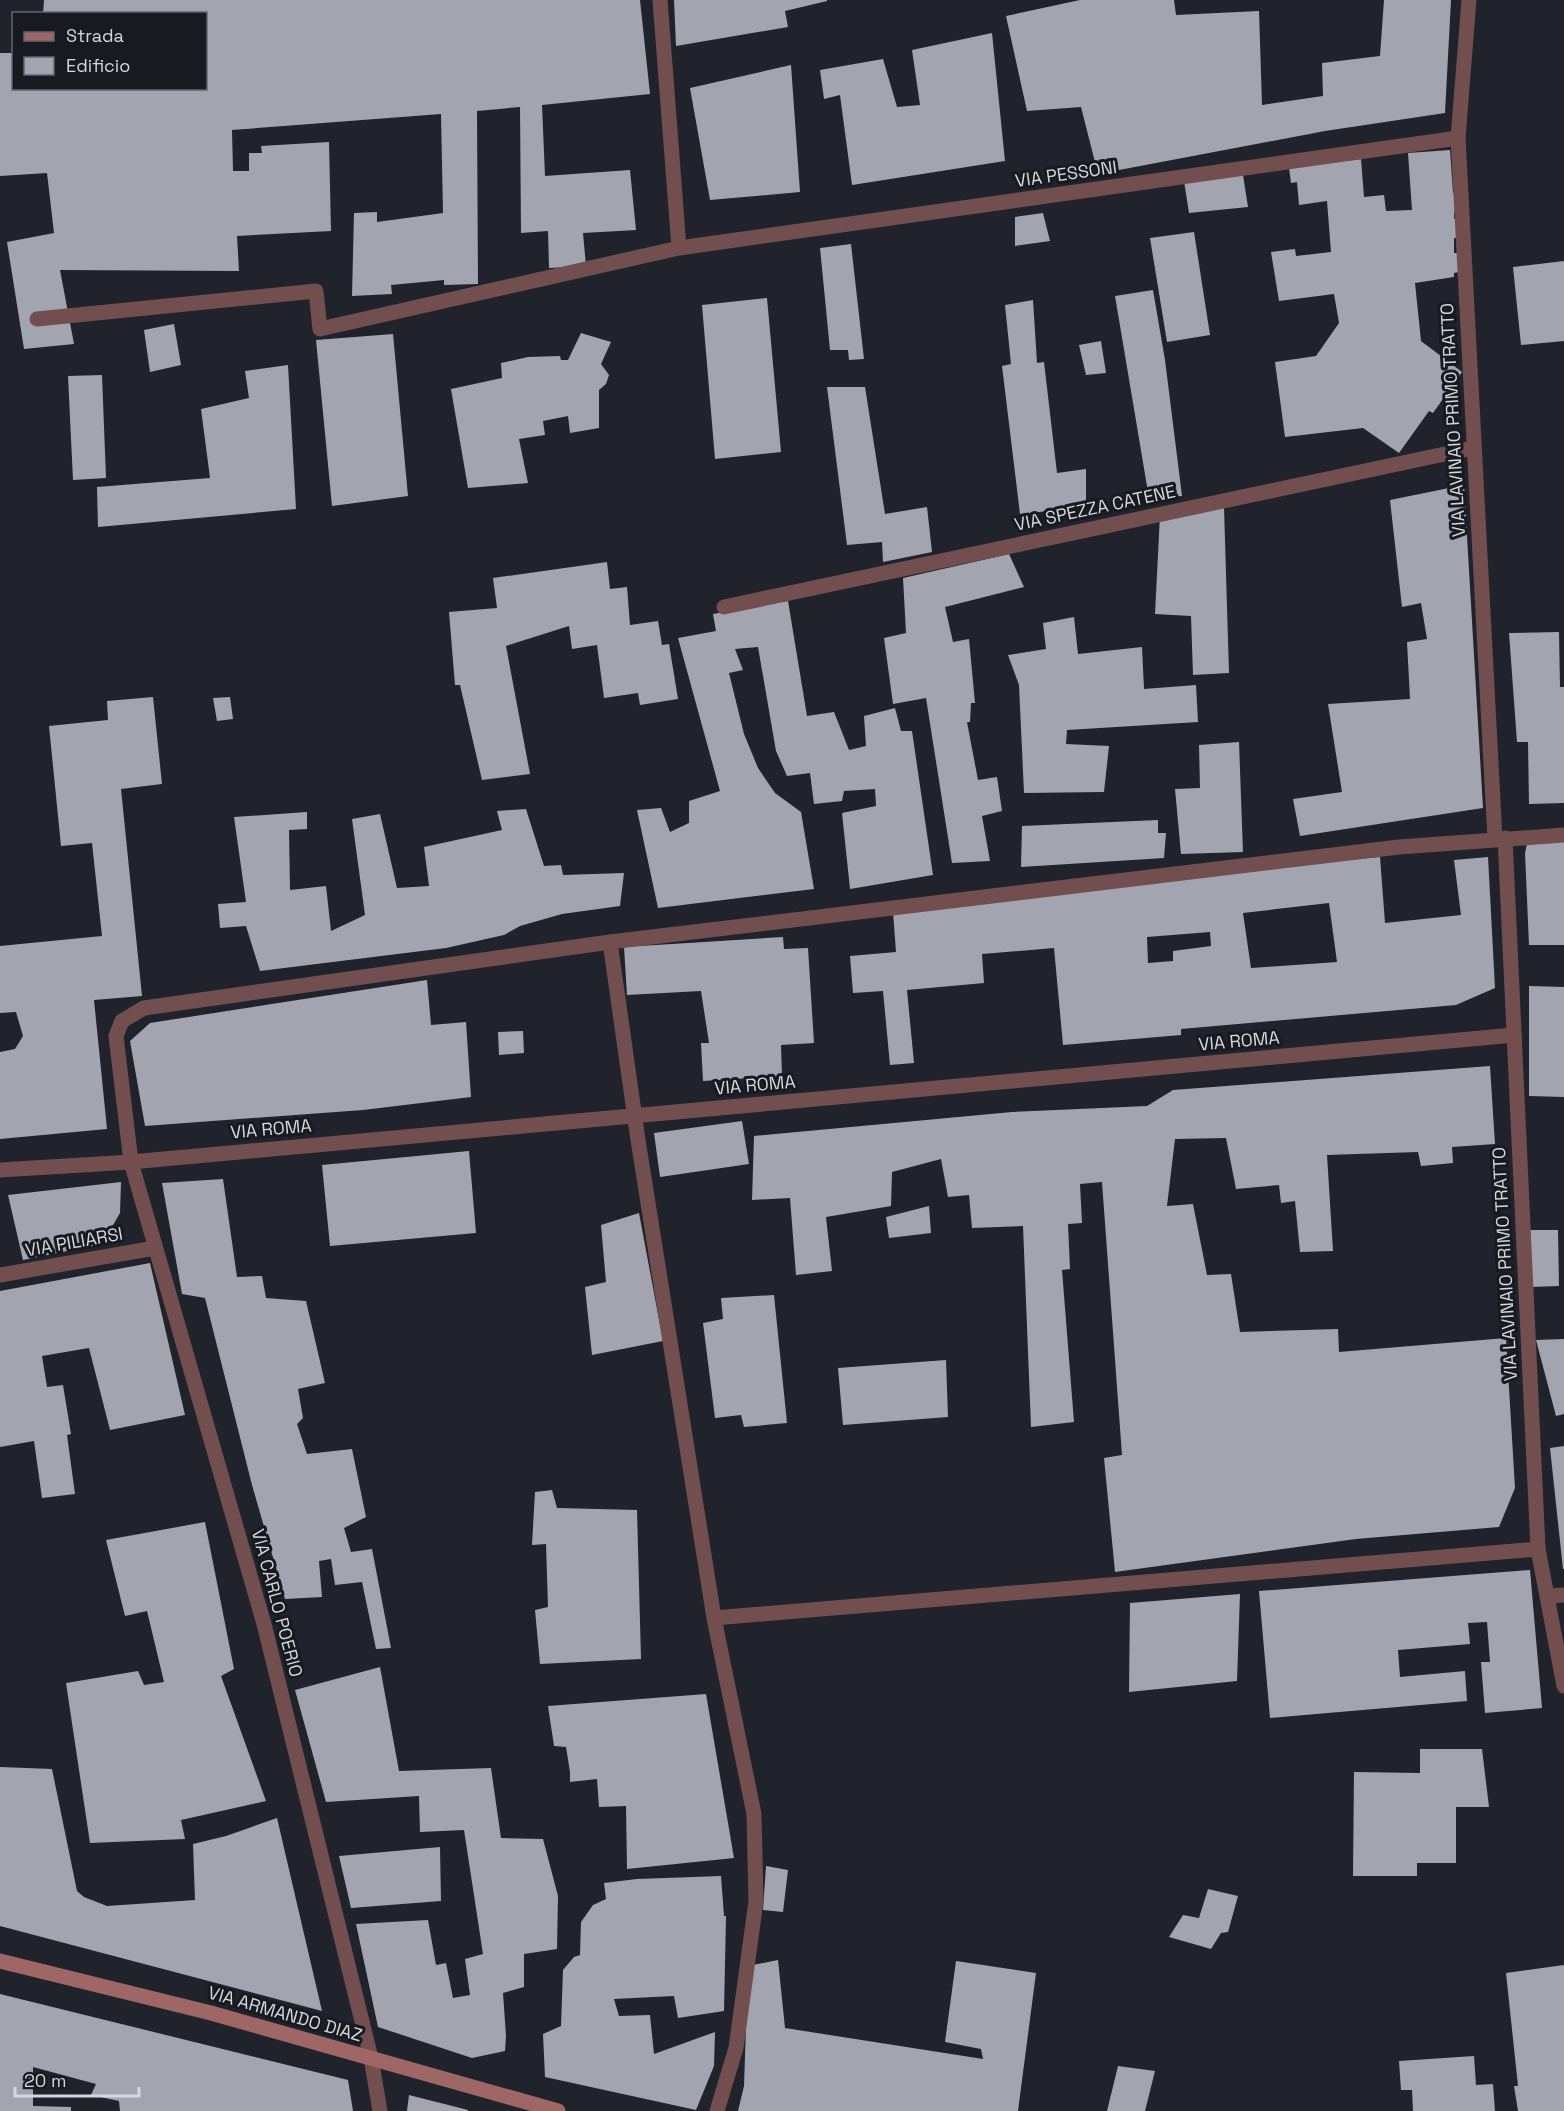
<svg xmlns="http://www.w3.org/2000/svg" width="1564" height="2111" viewBox="0 0 1564 2111" font-family="'Space Grotesk',sans-serif">
  <style>
    .building { fill: #a2a5b0; fill-rule: evenodd }
    .lines { fill: none; stroke-linecap: round; stroke-linejoin: round }
    .service { stroke: #724f4e; stroke-width: 15 }
    .minor { stroke: #724f4e; stroke-width: 15 }
    .tertiary { stroke: #724f4e; stroke-width: 15 }
    .secondary { stroke: #9e6765; stroke-width: 15 }
    .labels { text-anchor: middle; stroke-width: 6; stroke-linejoin: round; paint-order: stroke }
    .street-label { font-size: 18px; fill: #d5d7dc; stroke: #171a21 }
  </style>
  <rect width="100%" height="100%" fill="#20232b"/>
  <path class="building" d="M44 0H640L650 94 542 105 545 176 630 170 636 230 583 233 586 266 549 268 548 231 521 233 520 107 477 111 478 284 444 285V280L391 285 392 294 352 296 354 213 377 212V222L443 213 441 114 232 130 233 171H249V153H262L261 146 329 142 331 231 237 236 239 271 60 270 74 344 24 349 7 242 54 233 47 173 0 176V53H14V88H206V14H43Z
    M674 0H827V1L785 11 788 27 676 46Z
    M1080 0H1174L1176 15 1259 11 1262 105 1323 96 1322 63 1380 56 1384 0H1451L1445 113 1325 131 1098 174 1081 107 1027 111 1006 16Z
    M992 33 1005 161 852 185 840 95 824 99 820 70 883 59 897 107 920 105 912 50Z
    M791 65 800 192 710 200 690 88Z
    M1450 150 1453 193H1457V212H1454V219H1457L1458 238H1454V253H1458L1459 272 1454 273V277L1415 283 1421 341 1462 372 1433 413 1429 411 1399 453 1363 428 1285 437 1275 362 1316 356 1339 323 1334 294 1279 301 1271 252 1295 249 1296 256 1331 252 1327 201 1299 205 1297 182 1291 183 1289 168 1361 159 1364 197 1384 195 1386 211 1412 210 1408 153Z
    M1243 175 1248 207 1189 213 1184 181Z
    M1043 213 1050 241 1015 246V217Z
    M1194 232 1210 335 1167 342 1150 238Z
    M851 244 864 359 849 360 848 350H830L820 248Z
    M1564 261V341L1521 345 1513 267Z
    M1153 290 1165 360 1182 496 1149 498 1115 296Z
    M767 298 781 452 715 459 702 305Z
    M1033 300 1037 363 1044 362 1057 473 1086 469V507L1020 514 1002 366 1011 364 1005 305Z
    M174 324 181 365 150 372 144 330Z
    M581 333 611 342 601 364 609 375 606 384 599 390V428L570 433 568 416 543 421 545 435 519 439 528 483 468 488 451 389 502 378 501 363 528 357 560 356 561 360H568Z
    M393 334 408 496 332 506 316 340Z
    M1101 341 1106 373 1086 375 1079 345Z
    M288 365 296 509 98 527 97 487 210 478 201 409 249 398 245 371Z
    M102 375 106 478 73 480 68 376Z
    M827 387H865L885 514 927 507 932 552 883 562 882 542 847 545Z
    M1464 485 1483 808 1300 836 1293 799 1342 792 1328 704 1410 699 1407 642 1427 639 1421 603 1402 607 1390 500Z
    M1224 507 1229 673 1193 675 1191 616 1155 614 1160 515Z
    M1009 554 1024 587 945 607 953 642 969 639 975 703H971L970 722H967L978 780 997 777 1002 811 982 816 990 861 952 863 926 698 893 704 884 638 906 633 903 578Z
    M607 562 610 589 627 587 630 625 658 621 662 645 669 644 678 699 640 705 638 693 604 698 597 645 572 649 569 626 506 646 530 774 482 780 460 685H455L449 612 497 608 493 578Z
    M788 601 807 716 834 712 849 750 866 746 864 716 895 708 901 731H912L933 875 850 889 842 813 876 806 875 789 844 791 842 801 814 804 810 773 787 776 776 751 758 647 735 649 743 670 729 673 744 734 758 768 775 793 801 812 814 889 658 908 637 810 661 808 670 832 689 823V801L720 791 678 638 716 631 713 614Z
    M1074 617 1078 654 1142 647 1144 689 1196 685 1198 722 1067 730 1066 744 1109 746 1104 792 1024 793 1019 685 1008 655 1046 649 1043 623Z
    M1559 632 1560 687H1564V803L1529 804 1528 742H1517L1509 633Z
    M153 697 162 784 121 789 142 996 94 1000 107 1129 0 1139V1052L15 1049 23 1036 16 1012 0 1013V946L102 936 92 843 61 846 49 726 108 720 107 701Z
    M230 697 233 719 217 721 213 698Z
    M1239 742 1243 852 1181 854 1175 789 1200 788 1199 745Z
    M526 809 544 866 561 865 563 875 624 873 620 906 562 914 520 926 504 935 446 948 260 971 246 926 220 928 218 904 246 902 234 817 307 812V829L289 830 290 890 326 886 331 931 365 915 352 819 380 814 397 888 429 886 424 847 502 830 497 811Z
    M1158 820V833H1166L1164 858 1021 867 1022 826Z
    M1564 837V945H1529L1525 853 1527 844Z
    M1380 857 1385 923 1461 915 1454 860 1488 857 1495 988 1456 1005 1181 1029V1035L1063 1045 1054 948 982 954 984 983 907 990 914 1063 890 1065 883 991 853 993 850 956 896 952 893 912 1028 890ZM1329 903 1337 962 1251 968 1243 913ZM1210 932 1211 946 1173 951V961L1148 963 1147 937Z
    M783 937 784 949 808 948 814 1043 781 1045 782 1076 703 1081 701 1043H709L701 991 627 995 624 947Z
    M427 980 431 1025 466 1022 471 1097 363 1110 145 1126 130 1041 150 1023Z
    M1529 986 1564 987V1097L1529 1096Z
    M523 1031 524 1053 499 1055 498 1032Z
    M1490 1066 1495 1144 1452 1147 1453 1163 1421 1166 1418 1152 1327 1155 1333 1251 1300 1252 1295 1201 1281 1203 1279 1185 1236 1189 1226 1138 1175 1139 1167 1206 1193 1204 1207 1275 1231 1274 1240 1332 1338 1329 1339 1352 1506 1338 1515 1488 1499 1527 1356 1539 1115 1572 1104 1458 1122 1455 1102 1182 1080 1184 1082 1223 1068 1224 1070 1269 1062 1270 1074 1422 1031 1427 1023 1226 972 1228 969 1195 948 1197 941 1159 892 1172 891 1206 826 1217 832 1271 796 1275 790 1198 752 1200 754 1136 1012 1112 1147 1106 1173 1090Z
    M742 1121 749 1164 660 1177 654 1133Z
    M469 1151 476 1233 330 1246 322 1165Z
    M223 1179 237 1277 262 1276 266 1298 306 1301 325 1383 298 1389 303 1418 297 1424 307 1454 352 1449 366 1517 344 1528 351 1552 372 1549 391 1648 376 1649 362 1582 335 1585 331 1559 319 1561 322 1597 285 1599 252 1485 205 1298 182 1294 162 1183Z
    M121 1182 120 1213 102 1244 23 1260 8 1195Z
    M929 1206 931 1233 889 1238 886 1217Z
    M639 1213 663 1341 592 1355 585 1287 606 1282 601 1225Z
    M1530 1230H1558L1559 1286 1531 1287Z
    M150 1263 185 1415 110 1430 89 1348 42 1356 47 1387 63 1385 71 1434 67 1435 75 1494 42 1498 34 1441 0 1447V1291Z
    M774 1295 787 1423 744 1427 741 1415 715 1418 703 1323 723 1319 721 1298Z
    M1564 1339V1414L1556 1416 1536 1340Z
    M946 1360 948 1417 843 1425 838 1368Z
    M1564 1446V1569H1563L1550 1448Z
    M552 1490 557 1508 637 1510 641 1659 540 1664 535 1610 548 1607 546 1544 532 1545 535 1492Z
    M205 1522 234 1669 221 1676 266 1801 181 1820 185 1839 90 1843 66 1683 138 1671 144 1685 164 1682 147 1611 125 1616 106 1540Z
    M1530 1570 1542 1708 1485 1713 1481 1662H1490L1487 1622 1468 1623 1470 1644 1398 1650 1400 1677 1465 1671 1467 1701 1270 1718 1259 1591Z
    M1240 1594 1237 1681 1129 1692 1130 1603Z
    M380 1667 399 1771 491 1768 501 1838 543 1839 558 1896 557 1949 524 1954V1987L503 1993 506 2036 505 2051 472 2058 378 2027 356 1924 428 1920 436 1965 446 1963 453 1998 470 1995 465 1959 483 1954 464 1830 420 1832 419 1796 326 1802 295 1690Z
    M706 1694 734 1858 627 1869 626 1806 599 1807 597 1779 570 1782V1772L566 1747 554 1746 548 1706Z
    M1420 1749H1482L1489 1807H1456V1863H1417V1876H1353L1354 1772 1420 1773Z
    M0 1767 52 1769 77 1891 84 1897 107 1906 195 1900 193 1844 226 1836 277 1818 322 2011 0 1926Z
    M440 1847 441 1901 351 1908 339 1856Z
    M766 1866 788 1870 783 1912 763 1910Z
    M721 1876 724 1916H726L724 2011 678 2018 674 1996 614 1999 619 2016 650 2015 654 2054 715 2032 714 2066 696 2110 545 2077 543 2034 561 2026 563 1970 574 1957 580 1955 581 1922 593 1905 606 1899 604 1883 637 1879Z
    M1208 1889 1238 1896 1228 1932 1221 1933 1211 1949 1169 1937 1183 1915 1199 1918Z
    M778 1960 785 2028 983 2059 981 2049 945 2042 956 1961 1036 1973 1018 2111H738L744 2086 748 1966Z
    M1564 1965V2111H1518L1514 2086H1518L1506 1973Z
    M0 1994 348 2080 353 2111H120L119 2101 91 2095 96 2084 33 2067V2106L71 2107V2111H0Z
    M1474 2056 1476 2085 1493 2084 1495 2111H1413L1412 2090H1401L1399 2061Z
    M1118 2066 1155 2071 1145 2111H1107Z
    M409 2095 468 2110V2111H407Z"/>
  <g class="lines">
    <path class="service" d="M1548 1596 1564 1595"/>
    <path class="minor" d="M660 0 679 248
      M37 319 316 291 320 329 679 248 1458 138
      M724 607 1473 448
      M610 942 638 1140 714 1618 754 1814 756 1901 736 2048 717 2111
      M0 1170 131 1162 1514 1035
      M0 1275 155 1248
      M714 1618 1538 1549
      M371 2058 264 1624 131 1162 116 1036 122 1021 144 1008 610 942 1399 847 1564 835"/>
    <path class="tertiary" d="M1469 0 1458 138 1495 839
      M1505 838 1538 1549 1564 1686
      M371 2058 380 2111"/>
    <path class="secondary" d="M0 1961 211 2013 558 2111"/>
  </g>
  <g class="labels">
    <g class="street-label">
      <text transform="translate(1066 174) rotate(-8)" y="6">VIA PESSONI</text>
      <text transform="translate(1453 420) rotate(-93)" y="6">VIA LAVINAIO PRIMO TRATTO</text>
      <text transform="translate(1095 508) rotate(-12)" y="6">VIA SPEZZA CATENE</text>
      <text transform="translate(1239 1041) rotate(-5)" y="6">VIA ROMA</text>
      <text transform="translate(755 1085) rotate(-5)" y="6">VIA ROMA</text>
      <text transform="translate(271 1129) rotate(-5)" y="6">VIA ROMA</text>
      <text transform="translate(74 1242) rotate(-10)" y="6">VIA PILIARSI</text>
      <text transform="translate(1505 1264) rotate(-93)" y="6">VIA LAVINAIO PRIMO TRATTO</text>
      <text transform="translate(277 1603) rotate(75)" y="6">VIA CARLO POERIO</text>
      <text transform="translate(285 2014) rotate(16)" y="6">VIA ARMANDO DIAZ</text>
    </g>
  </g>
  <rect x="12" y="12" width="195" height="78" fill="#171a21" stroke="#63666c" stroke-width="1.5"/>
  <rect x="24" y="32" width="30" height="9" fill="#9e6765" stroke="#63666c" stroke-width="1.5"/>
  <text x="66" y="42" font-size="18" fill="#d5d7dc">Strada</text>
  <rect x="24" y="57" width="30" height="18" fill="#a2a5b0" stroke="#63666c" stroke-width="1.5"/>
  <text x="66" y="72" font-size="18" fill="#d5d7dc">Edificio</text>
  <path d="M15 2087v9h124v-9" fill="none" stroke="#d5d7dc" stroke-width="3"/>
  <text x="24" y="2087" font-size="18" fill="#d5d7dc" stroke="#171a21" stroke-width="4.5" paint-order="stroke">20 m</text>
</svg>
